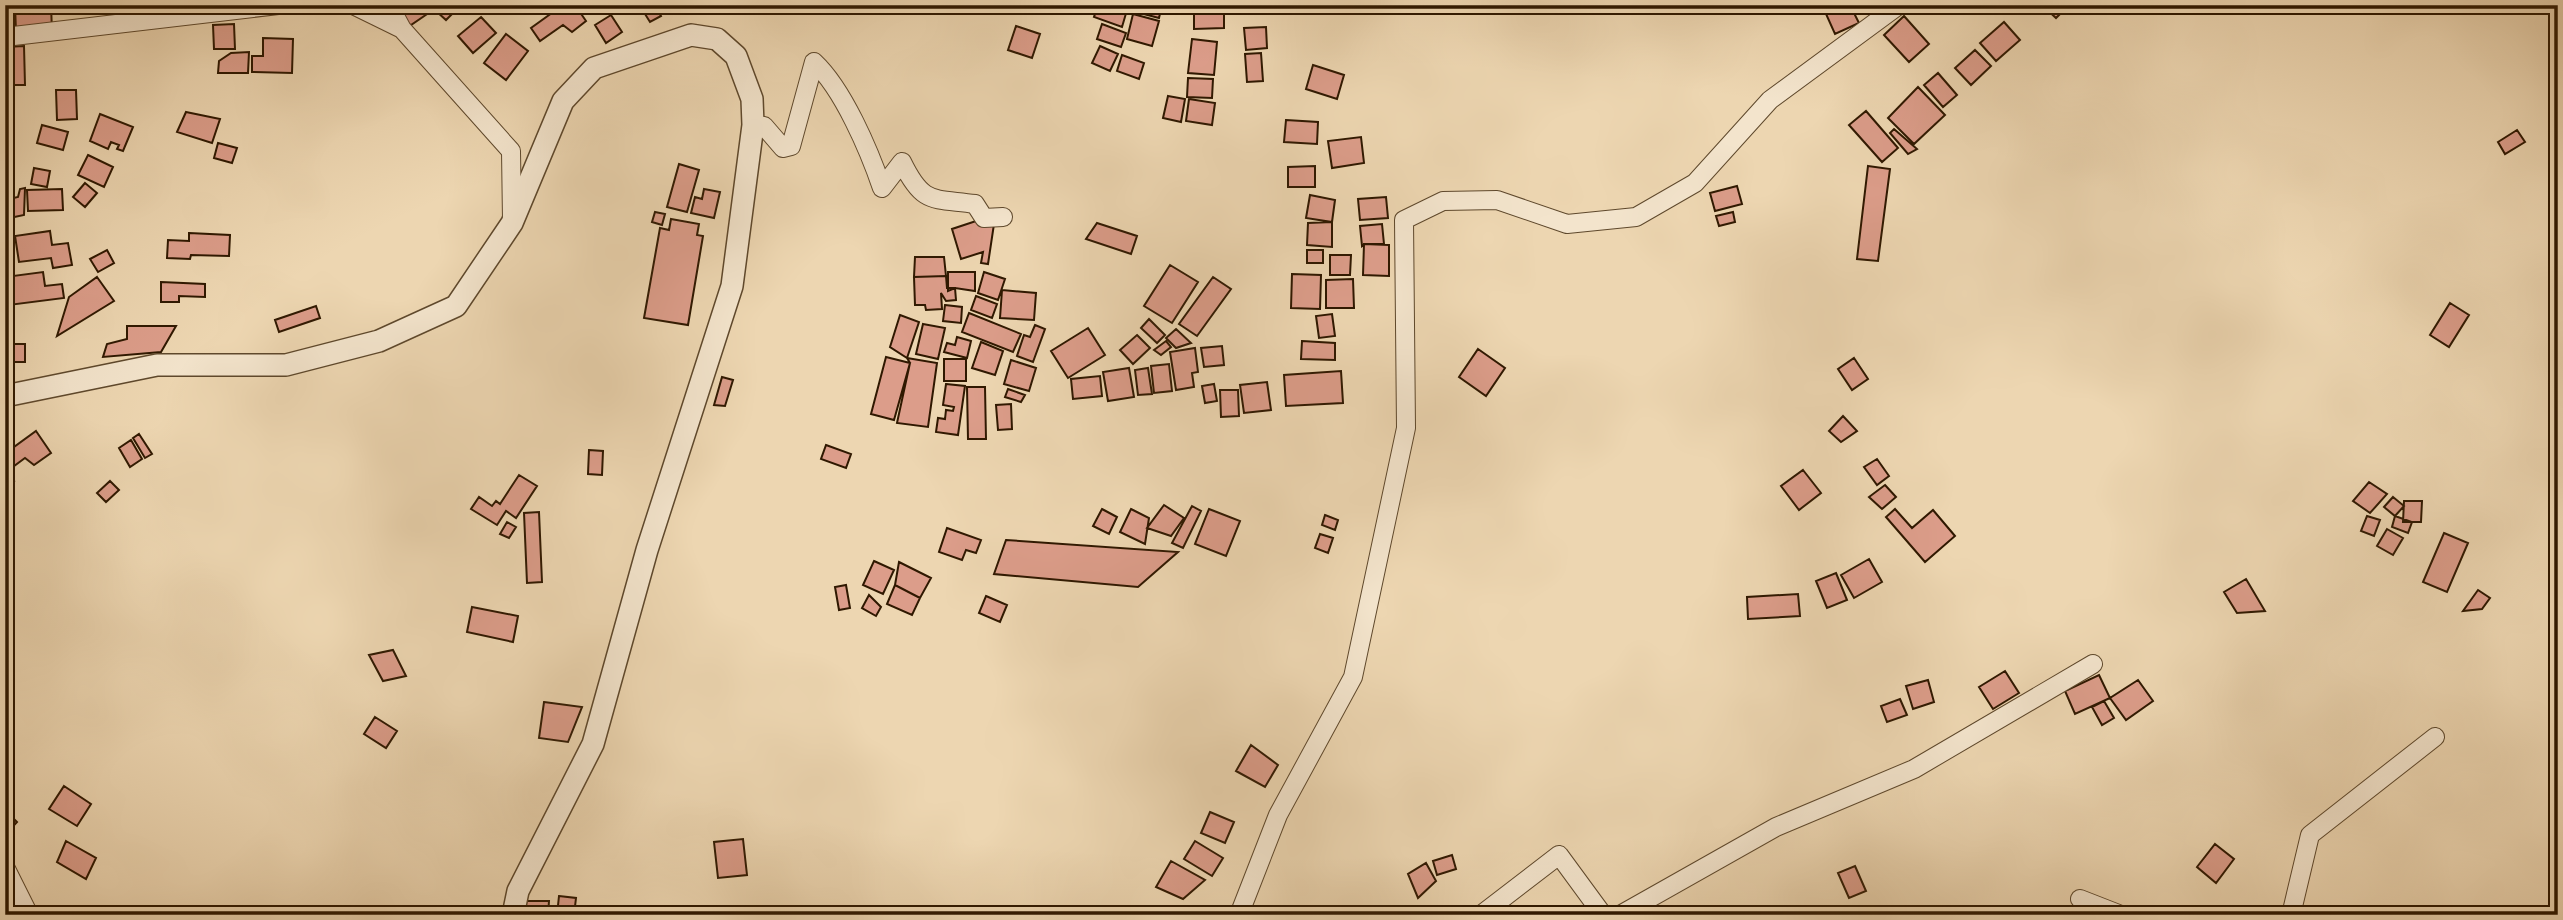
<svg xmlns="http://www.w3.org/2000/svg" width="2563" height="920" viewBox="0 0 2563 920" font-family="'IM FELL English',serif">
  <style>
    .building { fill: #dc9d8a; stroke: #2f1800; stroke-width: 2 }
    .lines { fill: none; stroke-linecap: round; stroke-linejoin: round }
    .minor-casing { stroke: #5e482c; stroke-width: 20 }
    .tertiary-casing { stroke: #5e482c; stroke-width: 24 }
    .minor { stroke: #f3e4cc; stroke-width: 18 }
    .tertiary { stroke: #f3e4cc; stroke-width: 21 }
  </style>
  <rect width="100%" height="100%" fill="#edd6b1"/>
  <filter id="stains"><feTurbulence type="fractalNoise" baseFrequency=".00286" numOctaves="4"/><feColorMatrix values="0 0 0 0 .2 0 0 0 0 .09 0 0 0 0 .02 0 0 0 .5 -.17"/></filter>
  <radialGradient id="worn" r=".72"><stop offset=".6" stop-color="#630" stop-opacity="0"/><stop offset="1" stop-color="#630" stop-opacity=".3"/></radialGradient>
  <path class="building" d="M15 5H51L52 31 16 32Z
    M394 5H430L433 10 408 27Z
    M442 5H453L457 9 446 20 436 11Z
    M563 5H575L586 21 572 32 563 25 540 41 531 28Z
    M1098 5H1111L1127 10 1122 27 1094 17Z
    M1138 5H1162L1159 18 1136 12Z
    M1194 5H1224V28L1194 29Z
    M1822 5H1850L1859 23 1835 34Z
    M2042 5H2068V6L2056 18Z
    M657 8 661 16 650 22 645 14Z
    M1133 14 1159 21 1152 46 1127 39Z
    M611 15 622 32 606 43 595 25Z
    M1904 16 1929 44 1909 62 1884 35Z
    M481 17 496 33 473 53 458 36Z
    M2004 22 2020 40 1996 61 1980 43Z
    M234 24 235 49H214L213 25Z
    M1102 24 1126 33 1121 47 1097 39Z
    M1016 26 1040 34 1032 58 1008 50Z
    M1266 27 1267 48 1246 50 1244 28Z
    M506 34 528 51 506 80 484 63Z
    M263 38 293 39 292 73 252 72V56H263Z
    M1192 39 1217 42 1214 75 1188 73Z
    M24 46 25 85H5V47Z
    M1100 46 1118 54 1110 71 1092 63Z
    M1975 50 1991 66 1971 85 1955 68Z
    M249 52 248 73H218L219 61 231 53Z
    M1261 53 1263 81 1247 82 1245 54Z
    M1122 55 1144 63 1139 79 1117 71Z
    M1313 65 1344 75 1337 99 1306 89Z
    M1938 73 1957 95 1943 107 1924 85Z
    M1188 78 1213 79 1212 98 1187 97Z
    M1918 87 1945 115 1914 144 1888 118Z
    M56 90H76L77 119 57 120Z
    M1168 96 1185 99 1181 122 1163 118Z
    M1189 99 1215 103 1212 125 1186 121Z
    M1866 111 1898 148 1882 162 1849 125Z
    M186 112 220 119 212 143 177 132Z
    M100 114 133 127 123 151 117 149 119 145 111 142 108 149 90 141Z
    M1286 120 1318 122 1317 144 1284 142Z
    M42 125 68 132 63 150 37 143Z
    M1894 129 1917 149 1908 154 1890 133Z
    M2517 130 2525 142 2505 154 2498 142Z
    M1361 137 1364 163 1332 168 1328 141Z
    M218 143 237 148 232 163 214 158Z
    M88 155 113 167 104 187 78 175Z
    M679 164 699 170 687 212 667 207Z
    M1315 166V187H1288V167Z
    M1868 166 1890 169 1878 261 1857 259Z
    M34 168 50 171 47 187 31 184Z
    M85 183 97 193 85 207 73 197Z
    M1737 186 1742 204 1715 211 1710 193Z
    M25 188 24 215 5 219V200L18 197 20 189Z
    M62 189 63 210 28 211 27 190Z
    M704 189 720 192 714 218 691 213 695 197 702 199Z
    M1310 195 1335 200 1332 222 1306 218Z
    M1386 197 1388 218 1360 220 1358 199Z
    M655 212 665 214 662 225 652 222Z
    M1733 212 1735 222 1719 226 1716 216Z
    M671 219 699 224 697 235 703 236 688 325 644 318 660 228 669 230Z
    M976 221 994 224 988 264 981 263 983 252 961 259 952 229Z
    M1332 222V247L1307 245 1308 223Z
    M1097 223 1137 236 1131 254 1086 239Z
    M1382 224 1384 244H1364L1362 246 1360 226Z
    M50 231 52 245 68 243 72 265 53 268 51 258 19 262 15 236Z
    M189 233 230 235 229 256 191 255 190 259 167 258 168 240 189 241Z
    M1364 244 1389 245V276L1363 275Z
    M107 250 114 263 98 272 90 259Z
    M1307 250H1323V263H1307Z
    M1330 255H1351L1350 275H1330Z
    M915 257H944L946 276 914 277Z
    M1170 265 1198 282 1172 323 1144 306Z
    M43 272 45 286 62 284 64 298 9 305 5 277Z
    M948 272H975V291L955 288 948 291Z
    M984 272 1005 279 998 300 978 293Z
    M1292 274 1321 275 1320 309 1291 308Z
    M946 276 947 288H955L956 300 946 301 941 293 942 309 926 310 925 305H915L914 277Z
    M97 277 114 301 57 336 69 297Z
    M1213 277 1231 289 1197 336 1179 324Z
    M1353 279 1354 308H1326V280Z
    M161 282 205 284V297L179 296V302H161Z
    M1002 290 1036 293 1034 320 1000 318Z
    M976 296 997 304 992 318 971 310Z
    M2450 303 2469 315 2449 347 2430 335Z
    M945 305 962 307 961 323 943 321Z
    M316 306 320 318 279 332 275 320Z
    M969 313 1021 334 1013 352 962 332Z
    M1332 314 1335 336 1319 338 1316 316Z
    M900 315 919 322 907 358 890 347Z
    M1149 319 1165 335 1157 343 1141 328Z
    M923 324 945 328 938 359 916 354Z
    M1035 325 1045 329 1033 362 1017 356 1024 335 1030 337Z
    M127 326H176L161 352 103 357 107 344 127 339Z
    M1088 328 1105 355 1068 378 1051 351Z
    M1176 329 1191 343 1176 348 1166 338Z
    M1137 335 1150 348 1133 364 1120 350Z
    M957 337 971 341 967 358 944 352 947 343 955 345Z
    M1166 341 1171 347 1161 355 1154 350Z
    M1302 341 1335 343V360L1301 359Z
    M981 342 1003 351 995 375 972 368Z
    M5 344H25V362H5Z
    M1222 346 1224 365 1204 367 1201 348Z
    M1195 348 1198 372 1192 373 1194 387 1176 390 1170 352Z
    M1478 349 1505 368 1486 396 1459 377Z
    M886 357 910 363 894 420 871 414Z
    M907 358 937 363 928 427 897 423 910 363Z
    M1854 358 1868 379 1852 390 1838 369Z
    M944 359H966V381H944Z
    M1011 360 1036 368 1029 391 1004 384Z
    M1169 364 1172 391 1154 393 1151 366Z
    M1129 368 1134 397 1108 401 1103 372Z
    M1148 368 1152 394 1138 395 1135 370Z
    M1341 371 1343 403 1286 406 1284 375Z
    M1100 376 1102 396 1073 399 1071 379Z
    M722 377 733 380 725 406 714 405Z
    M1267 382 1271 410 1244 413 1240 385Z
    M946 384 965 386 958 435 936 432 938 418 945 419 946 410 953 411 954 407 943 405Z
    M1214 384 1217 401 1205 403 1202 386Z
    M967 387H985L986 439H968Z
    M1008 389 1025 395 1021 402 1005 397Z
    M1220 390H1238L1239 416 1221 417Z
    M1011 404 1012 429 998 430 996 405Z
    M1843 416 1857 431 1841 442 1829 431Z
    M36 431 51 453 34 465 25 458 10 469 5 462V449L7 452Z
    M139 434 152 454 145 458 133 438Z
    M131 440 142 459 130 467 119 448Z
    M826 445 851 454 846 468 821 459Z
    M589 450 603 451 602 475 588 474Z
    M1877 459 1889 476 1877 485 1864 467Z
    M5 469 14 481 5 486Z
    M1803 470 1821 493 1799 510 1781 486Z
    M519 475 537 486 516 518 506 511 497 525 471 509 479 497 492 506 496 501 500 504Z
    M110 481 119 490 106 502 97 493Z
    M2369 482 2387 494 2370 513 2353 501Z
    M1885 485 1896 497 1882 509 1869 497Z
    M2393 497 2404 506 2395 516 2384 507Z
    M2404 501H2422L2421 522H2403Z
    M1164 505 1184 518 1171 536 1147 528Z
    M1192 506 1201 511 1183 548 1172 543Z
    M1102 509 1117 517 1109 534 1093 526Z
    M1131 509 1149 518 1145 544 1120 532Z
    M1209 509 1240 521 1226 556 1195 544Z
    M1895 509 1912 528 1933 510 1955 536 1925 562 1886 517Z
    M539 512 542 582 527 583 524 513Z
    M1325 515 1338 520 1335 530 1322 525Z
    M2367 516 2380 520 2374 536 2361 531Z
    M2395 516 2412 522 2408 533 2392 527Z
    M507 522 516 527 509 538 500 534Z
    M947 528 981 540 976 553 966 550 962 560 939 552Z
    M2387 529 2403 538 2393 555 2377 546Z
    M2444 533 2468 543 2447 592 2423 582Z
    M1320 534 1333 538 1328 553 1315 548Z
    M1006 540 1178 552 1138 587 994 574Z
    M1869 559 1882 582 1854 598 1841 575Z
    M874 561 894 570 883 594 863 585Z
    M899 562 931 578 920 598 895 585Z
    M1836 573 1847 600 1827 608 1816 581Z
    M2246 579 2265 611 2237 613 2224 592Z
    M846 585 850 608 839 610 835 587Z
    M895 585 920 598 912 615 887 604Z
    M2478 590 2490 598 2482 609 2463 611Z
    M1798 594 1800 616 1748 619 1747 597Z
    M869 595 881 607 876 616 862 608Z
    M986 596 1007 605 1000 622 979 613Z
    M472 607 518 616 513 642 467 632Z
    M393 650 406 676 383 681 369 655Z
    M2005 671 2019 693 1993 709 1979 687Z
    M2099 675 2110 698 2075 714 2065 691Z
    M1928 680 1934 702 1913 709 1906 686Z
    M2138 680 2153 701 2126 720 2110 698Z
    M1900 699 1907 715 1887 722 1881 706Z
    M2104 701 2114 718 2102 725 2092 707Z
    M544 702 582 707 568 742 539 738Z
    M375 717 397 731 386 748 364 734Z
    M1251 745 1278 765 1265 787 1236 771Z
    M64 786 91 804 77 826 49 809Z
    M5 810 17 822 5 835Z
    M1210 812 1234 822 1225 843 1201 833Z
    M743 839 747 875 718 878 714 842Z
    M66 841 96 858 86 879 57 862Z
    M1195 841 1223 858 1212 876 1184 859Z
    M2215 844 2234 859 2216 883 2197 867Z
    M1452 855 1456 869 1437 875 1433 861Z
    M1171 861 1205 880 1183 899 1156 887Z
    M1426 863 1436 881 1418 898 1408 874Z
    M1855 866 1866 891 1849 898 1838 873Z
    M559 896 576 898 574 915H557Z
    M517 901H549L548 915H517Z
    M668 910V915H648V911Z"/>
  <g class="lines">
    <defs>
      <path id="minor" d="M353 5 402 29
        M389 5 402 29 511 151 512 220
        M5 37 278 5
        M753 125 764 126 783 148 791 146 814 62C843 89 869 150 882 188L902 162C923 205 932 198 975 204L984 218 1003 217
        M5 867 29 915
        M2080 899 2121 915
        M1239 915 1278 815 1353 677 1406 428 1404 220 1443 201 1497 200 1567 224 1636 217 1695 183 1770 100 1899 5
        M1481 915 1559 855 1603 915
        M1620 915 1776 827 1914 769 2093 664
        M2291 915 2310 835 2435 737"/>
      <path id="tertiary" d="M5 396 157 365H286L379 341 456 306 512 223 563 101 594 68 691 35 717 39 736 56 752 99 753 125 732 286 647 550 593 744 518 891 513 915"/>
    </defs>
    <use href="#minor" class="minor-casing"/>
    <use href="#tertiary" class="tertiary-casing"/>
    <use href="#minor" class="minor"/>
    <use href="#tertiary" class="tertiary"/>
  </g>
  <rect width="2563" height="920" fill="none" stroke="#edd6b1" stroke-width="28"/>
  <rect x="7" y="7" width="2549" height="906" fill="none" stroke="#2f1800" stroke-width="3.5"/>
  <rect x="14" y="14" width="2535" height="892" fill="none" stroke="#2f1800" stroke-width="2"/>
  <rect width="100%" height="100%" filter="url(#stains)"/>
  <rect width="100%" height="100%" fill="url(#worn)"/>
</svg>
